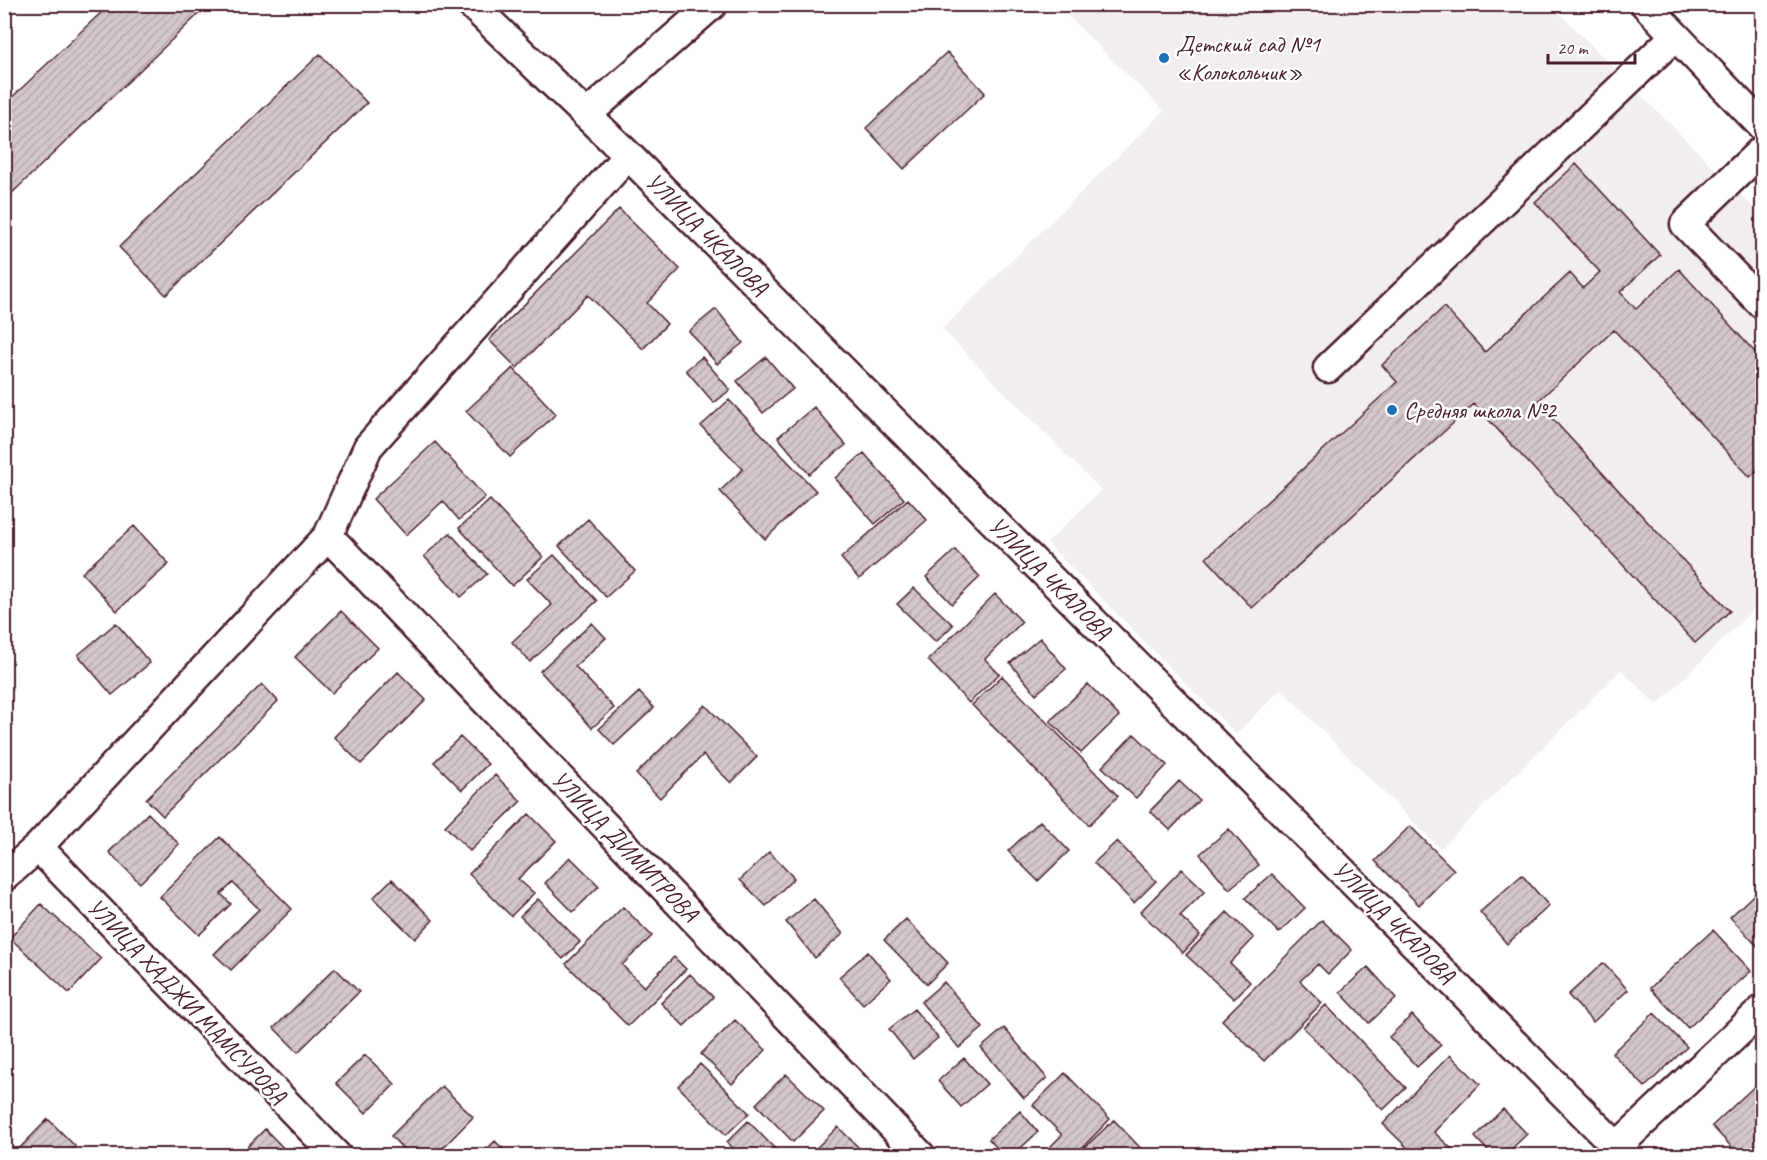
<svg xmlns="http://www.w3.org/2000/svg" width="1767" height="1160" viewBox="0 0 1767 1160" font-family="Caveat,sans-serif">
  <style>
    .built { fill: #f2eeef }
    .building { fill: url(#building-hatch); stroke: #4a1f2b; stroke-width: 1.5 }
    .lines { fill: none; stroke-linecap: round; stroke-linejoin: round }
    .minor-casing { stroke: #4a1f2b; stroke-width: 33 }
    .minor { stroke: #fff; stroke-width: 28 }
    .poi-dot { fill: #1f6fb2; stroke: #fff; stroke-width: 2 }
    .labels { text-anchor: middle; stroke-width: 5; stroke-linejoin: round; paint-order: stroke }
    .poi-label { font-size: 24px; fill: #4a1f2b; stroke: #fff; text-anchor: start }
    .street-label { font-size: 24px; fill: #4a1f2b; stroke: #fff }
  </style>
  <defs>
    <pattern id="building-hatch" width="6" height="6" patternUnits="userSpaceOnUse" patternTransform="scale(1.5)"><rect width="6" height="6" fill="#d2c7cb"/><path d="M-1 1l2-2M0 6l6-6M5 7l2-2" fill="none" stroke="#b6aaae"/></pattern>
  </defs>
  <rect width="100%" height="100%" fill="#fff"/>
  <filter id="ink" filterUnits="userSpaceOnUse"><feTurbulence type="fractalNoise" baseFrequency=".0167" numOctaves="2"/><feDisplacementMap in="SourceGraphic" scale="12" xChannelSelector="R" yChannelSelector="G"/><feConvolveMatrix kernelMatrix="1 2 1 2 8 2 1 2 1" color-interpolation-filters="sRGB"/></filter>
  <g filter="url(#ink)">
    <path class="built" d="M1057 5H1551L1762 216V601L1657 705 1621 670 1440 849 1281 689 1236 734 1047 543 1101 490 942 329 1164 111Z"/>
    <path class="building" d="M110 4H209L10 195 4 189V105Z
      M947 52 985 93 904 169 866 128Z
      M320 54 367 103 166 295 119 247Z
      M1576 164 1660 255 1620 292 1636 309 1679 269 1762 360V466L1750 477 1614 330 1537 402 1730 611 1695 643 1474 404 1252 608 1206 558 1397 382 1382 365 1444 307 1485 352 1570 273 1583 288 1600 272 1535 202Z
      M619 209 680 269 647 303 667 324 643 349 588 295 517 368 489 340Z
      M716 309 743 343 717 364 689 331Z
      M702 357 730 390 714 403 686 370Z
      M766 357 793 389 763 413 737 381Z
      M513 368 556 414 510 457 466 411Z
      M729 400 816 491 765 539 720 491 743 469 701 426Z
      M814 407 846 445 809 474 778 437Z
      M435 442 485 497 459 520 443 501 406 535 373 499Z
      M864 453 904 499 875 524 835 478Z
      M908 499 927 520 859 579 841 558Z
      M490 500 543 557 512 586 459 528Z
      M588 519 635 571 606 597 559 546Z
      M134 526 169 564 117 611 82 573Z
      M450 533 487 574 461 597 424 556Z
      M955 550 980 577 952 604 926 577Z
      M554 555 597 601 530 662 512 642 552 605 527 579Z
      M914 588 953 625 936 642 897 604Z
      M995 594 1022 622 985 659 999 674 969 703 928 660Z
      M341 611 378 648 332 693 295 657Z
      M116 623 150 663 112 695 78 655Z
      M592 623 606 638 575 666 614 708 592 728 540 671Z
      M1040 638 1066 669 1036 694 1010 663Z
      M398 672 426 700 361 764 334 737Z
      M1002 676 1118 796 1089 825 972 705Z
      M262 684 278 701 163 816 146 799Z
      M1088 684 1119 716 1081 753 1050 721Z
      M639 692 654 708 614 745 599 729Z
      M705 705 757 757 731 783 703 755 660 798 636 774Z
      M1134 734 1167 765 1136 798 1102 767Z
      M460 737 488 764 462 790 434 762Z
      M495 775 521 801 470 851 445 826Z
      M1179 781 1199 800 1170 830 1150 811Z
      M148 813 179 844 140 883 109 852Z
      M529 814 556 841 518 879 534 893 511 916 469 874Z
      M1040 821 1069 851 1038 881 1008 851Z
      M1410 826 1454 870 1419 905 1375 861Z
      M1229 829 1259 865 1229 889 1200 854Z
      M220 837 292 909 231 970 214 954 259 909 233 883 221 894 231 904 199 935 160 897Z
      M1117 841 1156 881 1134 903 1094 863Z
      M769 852 794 878 766 906 740 880Z
      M570 857 599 886 573 912 545 883Z
      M1182 869 1205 891 1180 916 1200 935 1183 953 1140 912Z
      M1272 874 1305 908 1279 933 1245 898Z
      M1522 875 1549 906 1507 944 1480 912Z
      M392 879 433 920 415 939 373 898Z
      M1762 887V951L1730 917Z
      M538 899 580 942 563 959 520 916Z
      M814 899 843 934 815 958 786 922Z
      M41 904 101 959 69 993 10 938Z
      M623 907 652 936 622 965 644 987 674 957 686 969 628 1026 566 964Z
      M1227 912 1254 938 1230 963 1250 982 1234 999 1186 955Z
      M906 919 948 963 927 984 884 940Z
      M1322 920 1352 950 1328 974 1318 964 1300 981 1322 1003 1264 1061 1222 1020Z
      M1713 930 1751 971 1688 1028 1650 988Z
      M868 952 891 979 863 1004 839 977Z
      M1603 963 1628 990 1593 1022 1568 995Z
      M1368 967 1396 998 1369 1023 1340 992Z
      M335 968 359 992 298 1052 274 1028Z
      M690 974 713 997 684 1026 661 1003Z
      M944 982 983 1028 959 1048 921 1002Z
      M1326 1005 1406 1088 1383 1110 1303 1027Z
      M914 1009 938 1038 913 1059 889 1029Z
      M1654 1013 1687 1047 1645 1087 1612 1053Z
      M1412 1015 1441 1045 1417 1067 1389 1037Z
      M735 1020 766 1050 732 1084 701 1054Z
      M1004 1028 1047 1078 1024 1098 981 1048Z
      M365 1055 395 1084 366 1113 336 1083Z
      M1450 1055 1480 1084 1434 1132 1454 1151 1450 1156H1416L1383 1124Z
      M964 1058 987 1084 961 1107 938 1081Z
      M700 1064 749 1113 726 1135 678 1086Z
      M1065 1073 1110 1119 1074 1156H1041L1062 1135 1033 1105Z
      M786 1074 824 1111 793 1142 756 1104Z
      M1760 1081 1762 1083V1140L1746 1156H1740L1712 1126Z
      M442 1086 473 1117 435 1156H410L391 1136Z
      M1503 1109 1527 1134 1504 1156H1493L1475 1137Z
      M1020 1111 1038 1132 1012 1156H1004L989 1139Z
      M48 1119 75 1146 65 1156H12Z
      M1114 1120 1148 1156H1088L1082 1150Z
      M748 1121 782 1156H741L727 1142Z
      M838 1127 867 1156 809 1155Z
      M265 1129 291 1156H238Z
      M495 1141 510 1156H480Z"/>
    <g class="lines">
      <defs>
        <path id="minor" d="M471 4 628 155 1626 1156
          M1645 4 1762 126
          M586 115 713 4
          M1762 150 1685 224 1762 304
          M1328 368 1675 36
          M328 536 921 1156
          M38 847 337 1156
          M4 877 38 847 328 536 368 447 628 155
          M1607 1156 1762 1010"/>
      </defs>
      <use href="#minor" class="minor-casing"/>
      <use href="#minor" class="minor"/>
    </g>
  </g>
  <g class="poi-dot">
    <circle cx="1164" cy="58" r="6"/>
    <circle cx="1392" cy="410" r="6"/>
  </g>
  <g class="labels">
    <g class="poi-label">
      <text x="1176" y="52">Детский сад №1<tspan x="1176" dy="28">«Колокольчик»</tspan></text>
      <text x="1404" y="418">Средняя школа №2</text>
    </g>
    <g class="street-label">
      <text transform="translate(707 234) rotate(45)" y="8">УЛИЦА ЧКАЛОВА</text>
      <text transform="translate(1050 578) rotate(45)" y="8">УЛИЦА ЧКАЛОВА</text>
      <text transform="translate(625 846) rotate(46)" y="8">УЛИЦА ДИМИТРОВА</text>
      <text transform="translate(1394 922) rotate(45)" y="8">УЛИЦА ЧКАЛОВА</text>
      <text transform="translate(187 1001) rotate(46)" y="8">УЛИЦА ХАДЖИ МАМСУРОВА</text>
    </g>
  </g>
  <rect width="1767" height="1160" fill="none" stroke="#fff" stroke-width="24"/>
  <rect x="12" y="12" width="1743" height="1136" fill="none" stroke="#4a1f2b" stroke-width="2" filter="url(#ink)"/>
  <path d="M1548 54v9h87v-9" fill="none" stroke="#4a1f2b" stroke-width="3"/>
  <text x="1557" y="54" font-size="18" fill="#4a1f2b" stroke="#ffffff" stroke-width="4.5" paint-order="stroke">20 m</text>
</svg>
